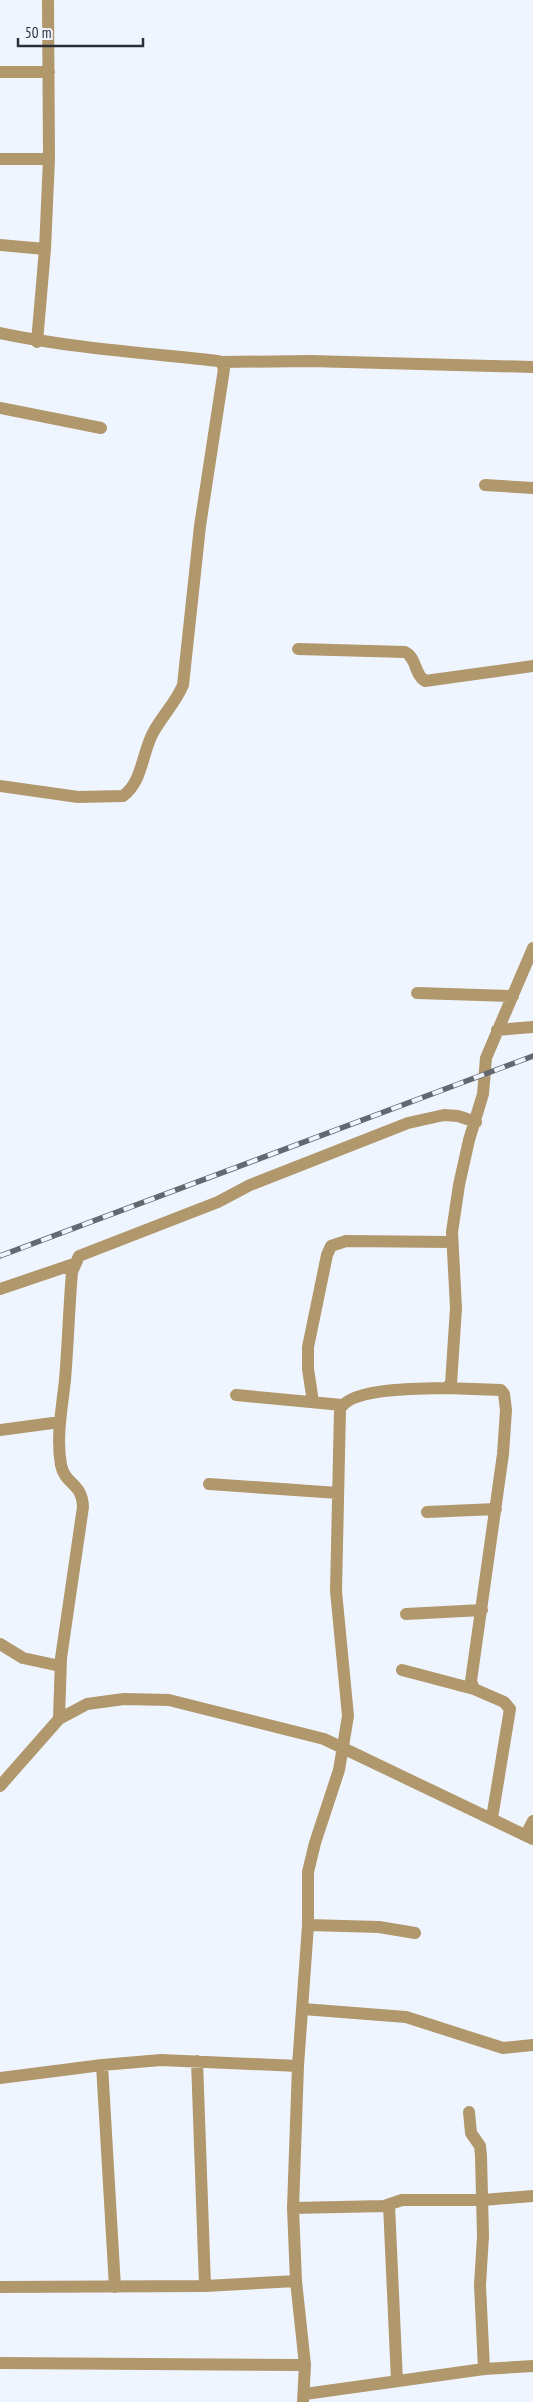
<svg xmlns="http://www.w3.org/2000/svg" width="533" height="2402" viewBox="0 0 533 2402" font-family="'PT Sans Narrow',sans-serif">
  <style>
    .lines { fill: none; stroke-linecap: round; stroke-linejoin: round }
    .minor { stroke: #b1976c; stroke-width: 12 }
    .rail-casing { stroke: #646970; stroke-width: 5.5 }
    .rail { stroke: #eff5ff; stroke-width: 4; stroke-dasharray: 11; stroke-linecap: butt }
  </style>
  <rect width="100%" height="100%" fill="#eff5ff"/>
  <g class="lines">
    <path class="minor" d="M0 72H49
      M0 159H49
      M0 245 45 249
      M0 333C72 348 145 353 218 361L221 362 224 369 200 526 183 685C176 702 163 715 154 731 142 751 143 782 123 796L78 797 0 786
      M37 342 45 249 49 159 48 0
      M221 362 310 361 533 367
      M0 408 101 428
      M485 485 533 488
      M298 649 405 652C417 658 414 674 425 681L533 666
      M417 993 513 996
      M497 1030 533 1027
      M0 1289 74 1264
      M446 1388 501 1390 504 1394 506 1410 503 1454 471 1681 474 1689 504 1702 510 1709 492 1818
      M236 1395 342 1405
      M313 1402 308 1369V1347L327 1255 331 1246 346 1241 452 1242
      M0 1430 60 1422
      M209 1484 338 1493
      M427 1512 496 1509
      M406 1614 482 1610
      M0 1644 23 1658 60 1666
      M402 1670 474 1689
      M59 1719 61 1658 83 1507C82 1482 65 1485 61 1465 56 1437 62 1408 65 1380 68 1344 69 1308 72 1272L79 1256 218 1202 250 1185 408 1123 444 1115 458 1116 476 1122
      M0 1786 59 1719 87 1704 124 1699 169 1700 324 1739 533 1839
      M526 1835 533 1821
      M308 1925 379 1927 415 1933
      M303 2009 406 2017 503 2048 533 2045
      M197 2061 205 2286
      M102 2065 115 2287
      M0 2078 102 2065 161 2060 298 2066
      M469 2112 471 2133 480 2146 481 2156 483 2236 480 2285 484 2369
      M389 2205 397 2381
      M293 2208 384 2206 402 2200H483L533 2196
      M0 2287 205 2286 296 2281
      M0 2363 305 2365
      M305 2394 484 2369 533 2366
      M303 2402 305 2365 296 2281 293 2208 298 2066 308 1925V1872L315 1843 339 1770 348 1716 336 1591 340 1410C348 1387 424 1389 446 1388L451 1384 456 1308 452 1232 459 1185 469 1140 483 1094 486 1058 533 948"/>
    <defs>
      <path id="rail" d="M0 1256 533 1056"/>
    </defs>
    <use href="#rail" class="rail-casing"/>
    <use href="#rail" class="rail"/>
  </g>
  <path d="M18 38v8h125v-8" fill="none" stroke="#2c3036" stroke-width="2.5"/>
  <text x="25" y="38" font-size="15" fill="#2c3036" stroke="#eff5ff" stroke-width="4" paint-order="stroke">50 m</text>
</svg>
